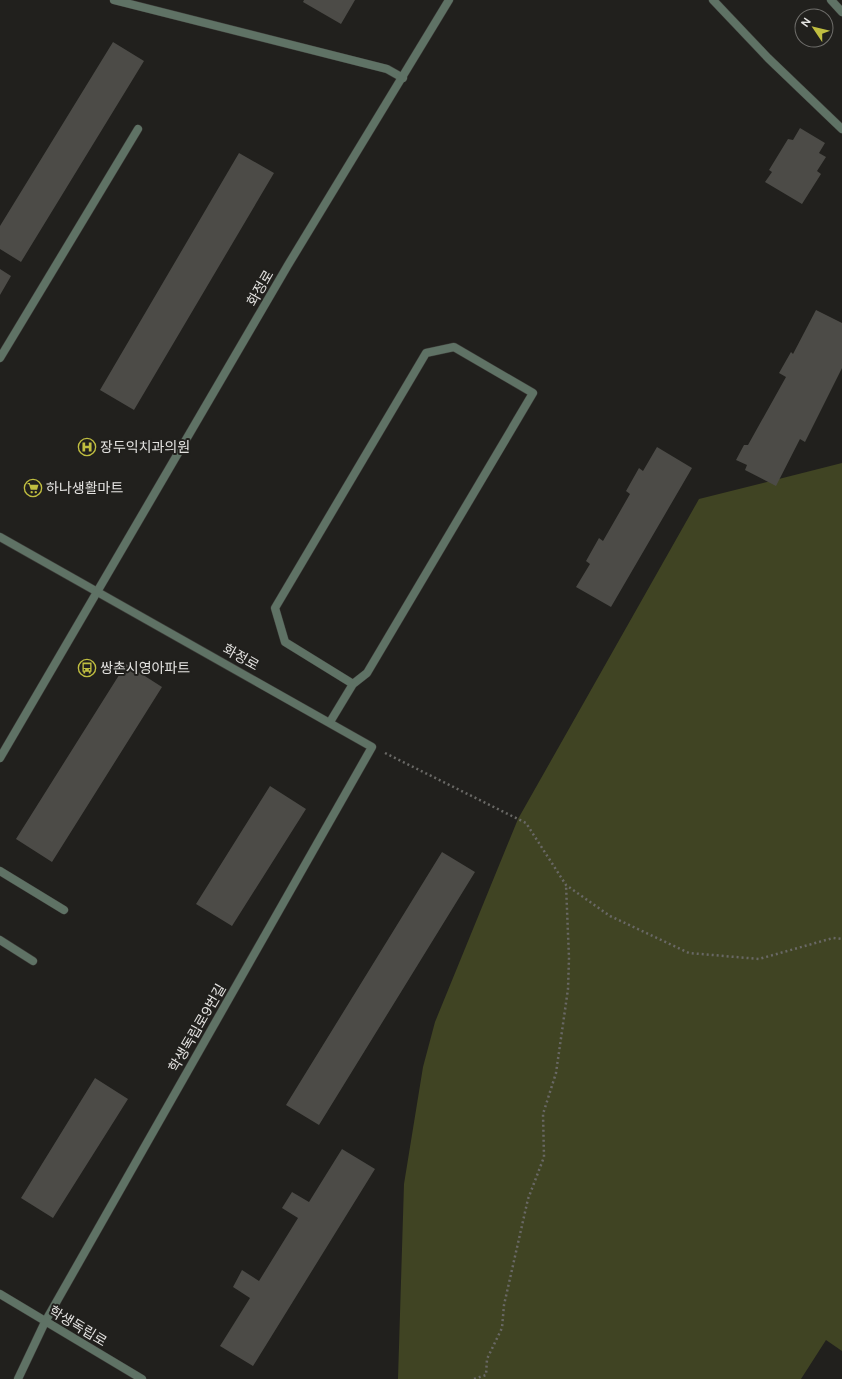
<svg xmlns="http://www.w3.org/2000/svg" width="842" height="1379" viewBox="0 0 842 1379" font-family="'DM Sans','Noto Sans KR',sans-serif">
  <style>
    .green { fill: #404423 }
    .building { fill: #4c4b47 }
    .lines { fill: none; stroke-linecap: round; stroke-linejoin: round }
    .service-casing { stroke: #3c3b38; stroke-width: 9 }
    .minor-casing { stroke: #3c3b38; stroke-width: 9 }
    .tertiary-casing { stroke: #3c3b38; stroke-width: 9 }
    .path { stroke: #696865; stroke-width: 2.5; stroke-dasharray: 2 3; stroke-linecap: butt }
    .service { stroke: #5f7265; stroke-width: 8 }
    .minor { stroke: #5f7265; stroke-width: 8 }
    .tertiary { stroke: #5f7265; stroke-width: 8 }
    .labels { text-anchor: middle; stroke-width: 4; stroke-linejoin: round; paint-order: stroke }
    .street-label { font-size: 14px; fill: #e3e2e0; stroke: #21201d }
    .poi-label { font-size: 14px; fill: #e3e2e0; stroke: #21201d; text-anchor: start }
  </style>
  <rect width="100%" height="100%" fill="#21201d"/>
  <path class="green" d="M842 463V1351L826 1340 801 1379H398L404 1184 423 1067 435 1022 518 819 699 499Z"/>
  <path class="building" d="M304 0H355L341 24 303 2Z
    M113 42 144 61 21 262 0 249V226Z
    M800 128 825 143 819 153 826 157 817 171 821 174 802 204 765 182 772 172 769 170 788 139 793 140Z
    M239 153 274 173 134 410 100 390Z
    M0 269 11 276 0 295Z
    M816 310 842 323V368L805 442 800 439 776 486 745 470 747 465 736 460 744 445H748L786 377 779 373 791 352 793 354Z
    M657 447 692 468 611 607 576 587 590 564 586 561 599 538 603 541 630 494 626 491 639 468 643 471Z
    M126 664 162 687 52 862 16 839Z
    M270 786 306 809 232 926 196 904Z
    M442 852 475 872 319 1125 286 1105Z
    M95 1078 128 1099 53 1218 21 1198Z
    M342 1149 375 1169 253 1366 220 1346 250 1298 233 1287 242 1270 259 1281 298 1218 282 1208 292 1192 309 1202Z"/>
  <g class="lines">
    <defs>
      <path id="service" d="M0 358 138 129
        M0 871 64 910
        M0 940 33 961"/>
      <path id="minor" d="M114 0 387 69 403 78
        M713 0 768 58 842 129
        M831 0 842 12
        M0 537 372 747 45 1322 18 1379
        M330 722 353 684 367 673 533 393 454 347 426 353 275 608 285 642 353 684
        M0 1294 142 1379"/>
      <path id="tertiary" d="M0 758 288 265 449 0"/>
    </defs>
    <use href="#service" class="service-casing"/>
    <use href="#minor" class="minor-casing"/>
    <use href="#tertiary" class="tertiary-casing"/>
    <path class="path" d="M385 753 526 823 566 885 610 916 689 953 759 959 833 938 842 939
      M474 1379 486 1375 487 1359 502 1328 504 1305 528 1199 544 1157 543 1114 556 1073 568 989 569 958 566 885"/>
    <use href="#service" class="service"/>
    <use href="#minor" class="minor"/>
    <use href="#tertiary" class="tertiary"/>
  </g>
  <defs>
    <symbol id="hospital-ring" viewBox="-11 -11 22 22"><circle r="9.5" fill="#21201d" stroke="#c0be40" stroke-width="1.5"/><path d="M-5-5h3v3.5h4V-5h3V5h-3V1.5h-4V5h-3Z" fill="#c0be40"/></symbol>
    <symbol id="supermarket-ring" viewBox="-11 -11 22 22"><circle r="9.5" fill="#21201d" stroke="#c0be40" stroke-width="1.5"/><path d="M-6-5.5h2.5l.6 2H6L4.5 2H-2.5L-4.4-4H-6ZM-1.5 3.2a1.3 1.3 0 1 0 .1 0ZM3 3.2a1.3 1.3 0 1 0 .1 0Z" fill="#c0be40"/></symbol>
    <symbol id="bus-ring" viewBox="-11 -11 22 22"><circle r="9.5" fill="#21201d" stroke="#c0be40" stroke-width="1.5"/><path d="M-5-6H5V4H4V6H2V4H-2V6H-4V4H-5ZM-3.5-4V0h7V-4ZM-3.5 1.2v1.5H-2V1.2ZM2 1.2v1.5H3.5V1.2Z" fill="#c0be40"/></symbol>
  </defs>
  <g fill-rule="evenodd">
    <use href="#hospital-ring" x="77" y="437" width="20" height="20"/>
    <use href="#supermarket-ring" x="23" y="478" width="20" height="20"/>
    <use href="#bus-ring" x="77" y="658" width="20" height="20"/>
  </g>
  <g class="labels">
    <g class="street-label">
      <text transform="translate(260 288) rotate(-60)" y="5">화정로</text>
      <text transform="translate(241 657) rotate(29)" y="5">화정로</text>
      <text transform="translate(197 1028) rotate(-60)" y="5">학생독립로9번길</text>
      <text transform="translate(78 1326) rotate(31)" y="5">학생독립로</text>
    </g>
    <g class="poi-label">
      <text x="100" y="452">장두익치과의원</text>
      <text x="46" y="493">하나생활마트</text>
      <text x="100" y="673">쌍촌시영아파트</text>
    </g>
  </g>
  <g transform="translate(814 28) rotate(305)"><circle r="19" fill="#21201d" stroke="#6f6e6b"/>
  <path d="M0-3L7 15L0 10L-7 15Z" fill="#c0be40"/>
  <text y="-6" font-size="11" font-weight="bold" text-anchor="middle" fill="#e3e2e0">N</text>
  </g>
</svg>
